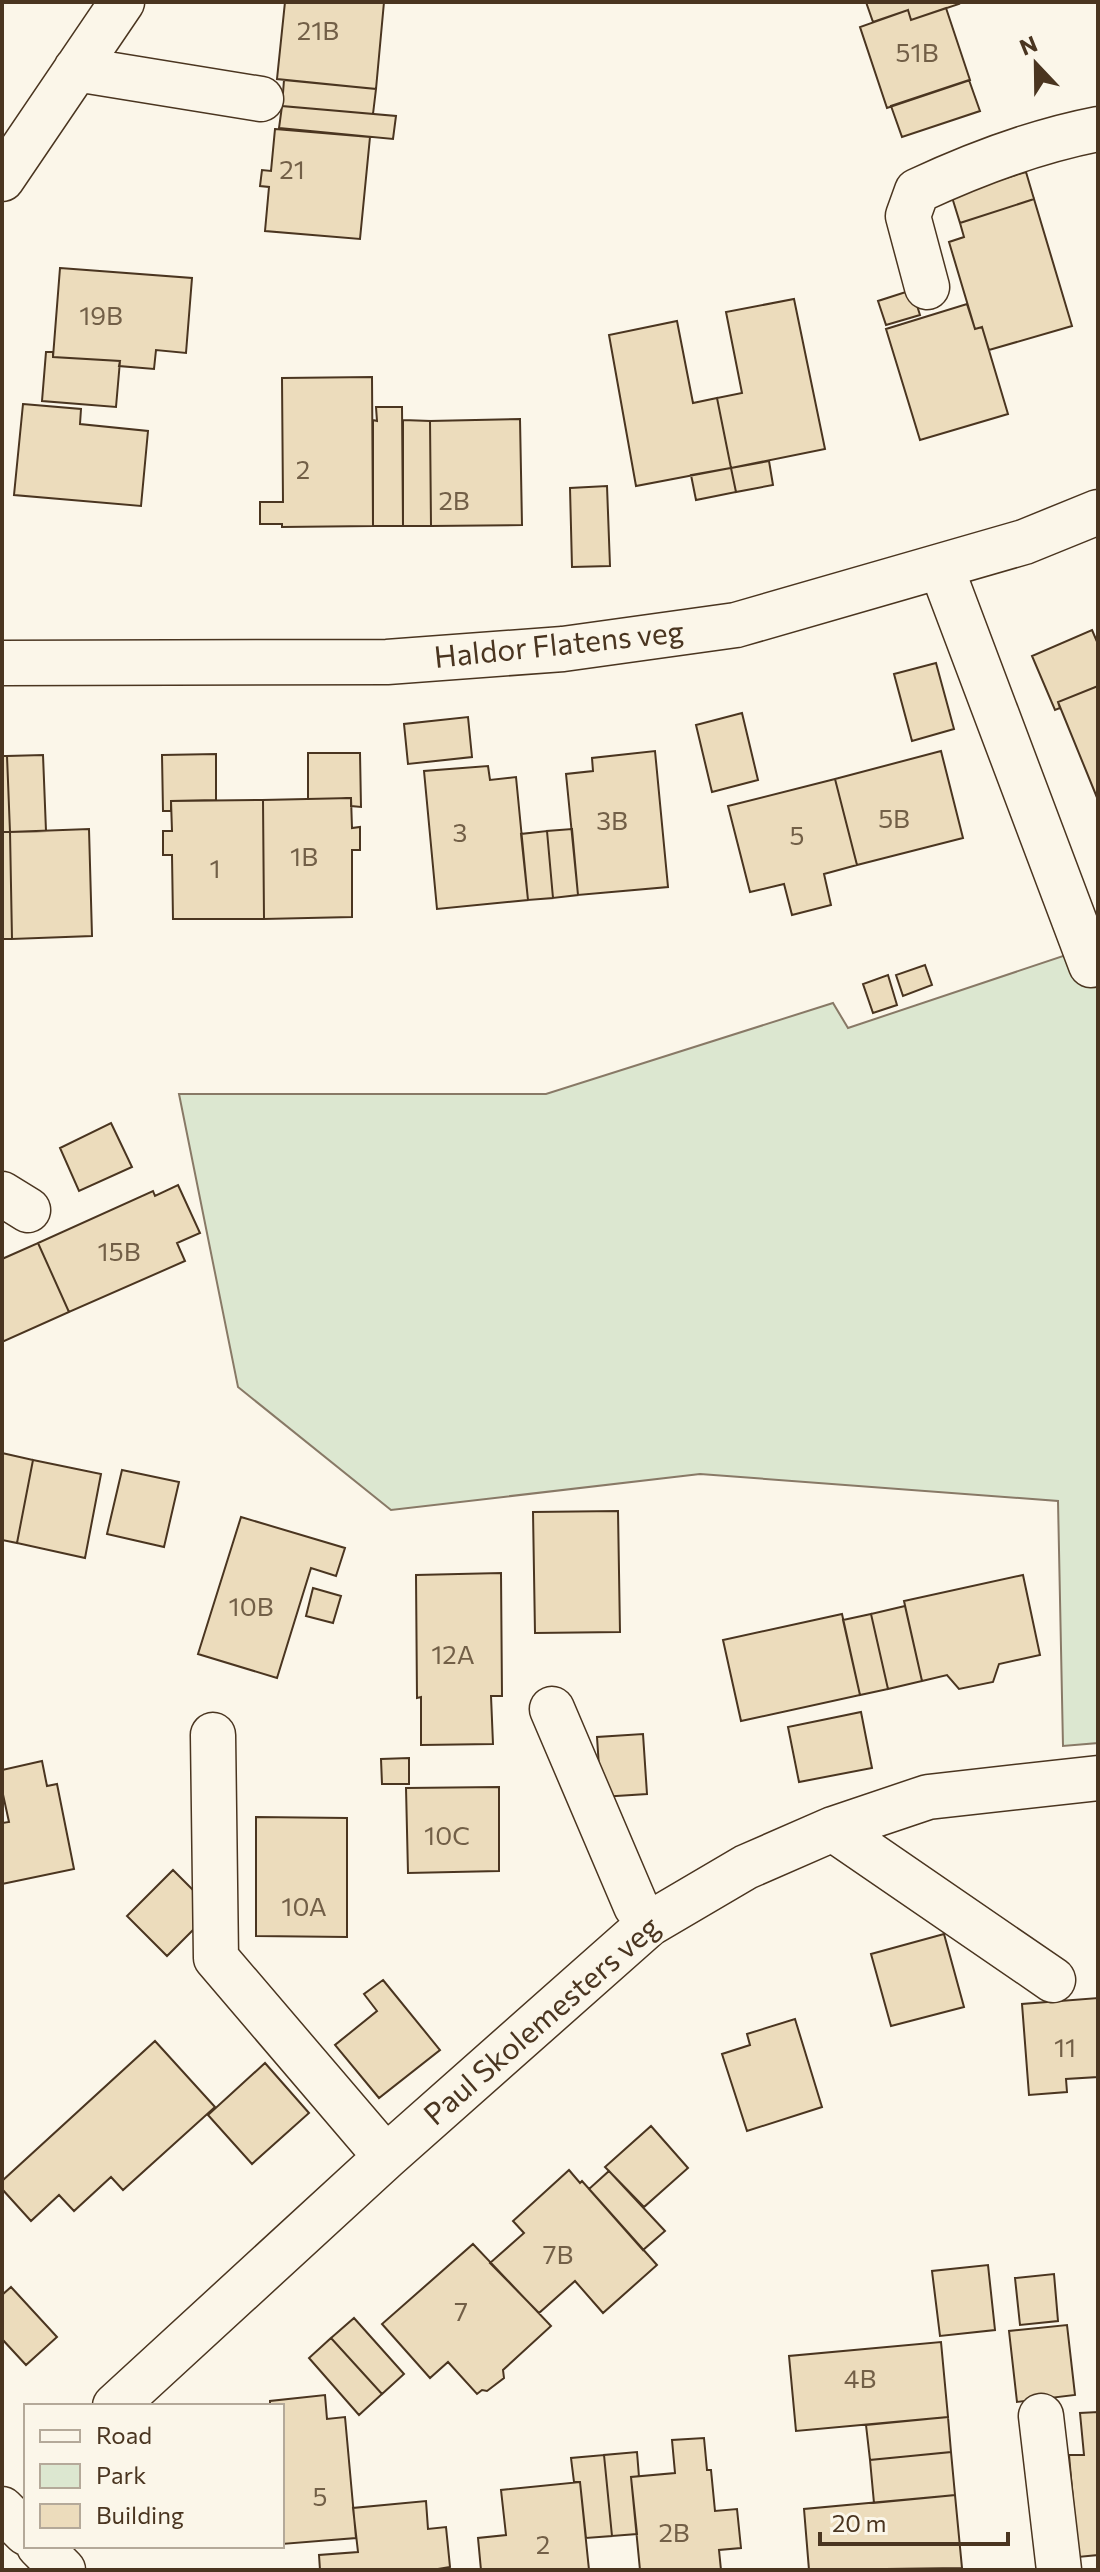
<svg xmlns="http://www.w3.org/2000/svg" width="1100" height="2572" viewBox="0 0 1100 2572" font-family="Commissioner,sans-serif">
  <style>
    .green { fill: #dce7d0; stroke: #887966; stroke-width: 2 }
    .building { fill: #ecdcbc; stroke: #4a3520; stroke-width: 2 }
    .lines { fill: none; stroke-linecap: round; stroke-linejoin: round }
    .minor-casing { stroke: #4a3520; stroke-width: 47 }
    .minor { stroke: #fbf6e9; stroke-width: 44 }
    .labels { text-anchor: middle; stroke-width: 6; stroke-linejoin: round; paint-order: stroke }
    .number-label { font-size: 26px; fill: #725f47 }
    .street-label { font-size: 30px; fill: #4a3520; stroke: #fbf6e9 }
  </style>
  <rect width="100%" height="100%" fill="#fbf6e9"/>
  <path class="green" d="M1069 954 1098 964V1743L1063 1746 1058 1501 700 1474 391 1510 238 1387 179 1094H546L833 1003 848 1028Z"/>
  <path class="building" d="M285 2H384L376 89 277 79Z
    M866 2H958L959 4 911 20 908 10 873 22Z
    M946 8 970 80 887 108 860 27 908 10 911 20Z
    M284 80 376 89 373 114 282 106Z
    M969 80 980 111 902 137 891 106Z
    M282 106 396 116 393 139 279 128Z
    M275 129 370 137 360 239 265 231 269 187 260 186 262 170 271 171Z
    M1026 172 1034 199 960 223 951 194Z
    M1034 199 1072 326 989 350 982 327 975 329 949 242 964 237 960 223Z
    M60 268 192 278 186 353 156 350 154 369 119 366 120 361 53 357Z
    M912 290 920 315 886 325 878 301Z
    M794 299 825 449 731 468 717 398 742 393 726 312Z
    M967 304 975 329 982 327 1008 414 920 440 886 329Z
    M677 321 693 403 717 398 731 468 636 486 609 335Z
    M46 352H53V357L120 361 116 407 42 401Z
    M372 377 373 526 282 527V524H260V502H283L282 378Z
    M23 404 81 409 80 424 148 431 141 506 14 495Z
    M376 407H402L403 526H373V420L377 421Z
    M520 419 522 525 431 526 430 421Z
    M403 420 430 421 431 526H403Z
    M769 461 773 485 736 492 731 468Z
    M731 468 736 492 696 500 691 475Z
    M607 486 610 566 572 567 570 488Z
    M1092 630 1098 644V686L1058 702 1060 708 1055 710 1032 656Z
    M936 663 954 729 912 741 894 674Z
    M1098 686V800L1058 702Z
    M742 713 758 780 712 792 696 725Z
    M468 717 472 757 408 764 404 724Z
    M655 751 668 887 578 895 566 774 593 771 592 758Z
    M941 751 963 838 857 865 835 779Z
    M308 753H360L361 807 351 806V798L308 799Z
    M216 754V800L171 801V811H163L162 755Z
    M43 755 46 831 10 832 7 756Z
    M2 756H7L10 832H2Z
    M488 766 490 780 516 777 528 900 437 909 424 771Z
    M835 779 857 865 824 874 831 905 792 915 784 884 750 892 728 806Z
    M351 798 352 828 360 827V850H352V917L264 919 263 800Z
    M263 800 264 919H173L172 855H163V831H172L171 801Z
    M89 829 92 936 12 939 10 832Z
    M572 829 578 895 553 898 547 831Z
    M547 831 553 898 528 900 521 834Z
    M2 832H10L12 939H2Z
    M925 965 932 985 903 996 896 975Z
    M888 975 897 1005 873 1013 863 984Z
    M111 1123 132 1167 79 1191 60 1148Z
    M178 1185 200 1233 177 1243 185 1261 69 1312 38 1243 153 1191 155 1196Z
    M38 1243 69 1312 2 1342V1259Z
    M2 1453 33 1460 17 1543 2 1540Z
    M33 1460 101 1474 85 1558 17 1543Z
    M122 1470 179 1482 164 1547 107 1534Z
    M618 1511 620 1632 535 1633 533 1512Z
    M241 1517 345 1548 336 1576 311 1568 277 1678 198 1654Z
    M501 1573 502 1696H491L493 1744 421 1745V1697L417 1698 416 1575Z
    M1023 1575 1040 1655 999 1664 993 1682 959 1689 947 1675 922 1681 904 1601Z
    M313 1588 341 1596 333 1623 306 1616Z
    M905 1606 922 1681 888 1689 871 1614Z
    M842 1614 860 1695 741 1721 723 1640Z
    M871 1614 888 1689 860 1695 843 1620Z
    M861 1712 872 1768 799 1782 788 1727Z
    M643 1734 647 1794 601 1797 597 1737Z
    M409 1758V1784H382L381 1759Z
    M42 1761 47 1786 57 1784 74 1869 2 1884V1823L9 1822 2 1790V1770Z
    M499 1787V1871L408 1873 406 1788Z
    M256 1817 347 1818V1937L256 1936Z
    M173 1870 213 1910 167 1956 127 1916Z
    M944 1934 964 2007 891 2026 871 1954Z
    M383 1980 440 2050 379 2098 335 2045 377 2011 364 1994Z
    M1098 1998V2077L1066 2079 1067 2092 1029 2095 1022 2004Z
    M795 2019 822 2107 747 2131 722 2054 750 2045 747 2034Z
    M155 2041 215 2107 123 2190 111 2177 74 2211 59 2195 31 2221 2 2189V2181Z
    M265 2063 309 2113 252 2164 208 2115Z
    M651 2126 688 2168 644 2207 605 2167Z
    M569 2170 580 2183 582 2181 657 2265 603 2313 575 2281 539 2313 490 2263 524 2233 513 2221Z
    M609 2171 665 2231 643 2250 589 2189Z
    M473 2244 551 2326 503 2370 504 2378 487 2391 482 2390 477 2394 448 2362 430 2378 382 2324Z
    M988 2265 995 2330 940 2336 932 2271Z
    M1054 2274 1058 2321 1020 2325 1015 2278Z
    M11 2287 57 2337 26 2365 2 2339V2295Z
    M354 2318 404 2374 382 2394 331 2338Z
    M1067 2325 1075 2395 1017 2402 1009 2331Z
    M331 2338 382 2394 359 2415 309 2358Z
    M941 2342 948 2417 796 2431 789 2356Z
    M325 2395 327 2419 345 2417 356 2538 282 2544V2406H270V2401Z
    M1098 2412V2555L1078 2557 1069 2455H1084L1080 2413Z
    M948 2417 951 2452 870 2460 866 2425Z
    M704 2438 707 2470H711L715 2511 737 2509 741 2548 719 2550 721 2570H640L631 2477 675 2473 672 2440Z
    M637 2452 639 2477H631L637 2534 612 2536 604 2455Z
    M951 2452 955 2495 874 2503 870 2460Z
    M604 2455 612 2536 586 2538 580 2482H574L571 2458Z
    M580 2482 589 2570H481L478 2538 506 2535 501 2490Z
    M955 2495 962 2568 809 2570 804 2509Z
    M426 2501 428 2529 446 2527 450 2567 432 2570H320L319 2555 358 2552 353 2508Z"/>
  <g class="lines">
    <defs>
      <path id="minor" d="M76 69 261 99
        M2 179 122 2
        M927 287 908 216 917 191C975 164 1036 141 1098 129
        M941 567 1091 965
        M2 663 387 662 563 649 736 625 1024 542 1098 512
        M2 1194 28 1210
        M552 1709 636 1906 649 1924
        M213 1735 216 1958 386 2157
        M833 1829 1053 1980
        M115 2406 386 2157 649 1924 746 1867 833 1829 928 1797 1098 1778
        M1041 2416 1059 2570
        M2 2509 26 2533
        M39 2546 63 2570"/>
    </defs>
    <use href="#minor" class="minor-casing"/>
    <use href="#minor" class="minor"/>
  </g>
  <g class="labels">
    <g class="number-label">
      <text x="318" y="40">21B</text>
      <text x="917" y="62">51B</text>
      <text x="292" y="179">21</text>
      <text x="101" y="325">19B</text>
      <text x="303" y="479">2</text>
      <text x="454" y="510">2B</text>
      <text x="894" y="828">5B</text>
      <text x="612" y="830">3B</text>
      <text x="460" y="842">3</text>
      <text x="797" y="845">5</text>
      <text x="304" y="866">1B</text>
      <text x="215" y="878">1</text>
      <text x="119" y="1261">15B</text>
      <text x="251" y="1616">10B</text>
      <text x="453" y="1664">12A</text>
      <text x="447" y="1845">10C</text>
      <text x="304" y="1916">10A</text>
      <text x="1065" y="2057">11</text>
      <text x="558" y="2264">7B</text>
      <text x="461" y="2321">7</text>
      <text x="860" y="2388">4B</text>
      <text x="320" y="2506">5</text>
      <text x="674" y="2542">2B</text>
      <text x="543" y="2554">2</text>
    </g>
    <g class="street-label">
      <text transform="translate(559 645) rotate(-6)" y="10">Haldor Flatens veg</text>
      <text transform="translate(542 2021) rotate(-41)" y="10">Paul Skolemesters veg</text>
    </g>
  </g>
  <rect width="1100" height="2572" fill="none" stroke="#4a3520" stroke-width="8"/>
  <rect x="24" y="2404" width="260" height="144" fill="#fbf6e9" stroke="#b4a999" stroke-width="2"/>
  <rect x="40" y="2430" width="40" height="12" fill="#fbf6e9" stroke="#b4a999" stroke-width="2"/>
  <text x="96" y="2444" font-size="24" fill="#4a3520">Road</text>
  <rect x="40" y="2464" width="40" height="24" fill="#dce7d0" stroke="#b4a999" stroke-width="2"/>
  <text x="96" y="2484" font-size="24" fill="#4a3520">Park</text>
  <rect x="40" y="2504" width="40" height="24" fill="#ecdcbc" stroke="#b4a999" stroke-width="2"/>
  <text x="96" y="2524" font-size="24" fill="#4a3520">Building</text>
  <g transform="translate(1036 64) rotate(338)" stroke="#fbf6e9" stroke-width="6" paint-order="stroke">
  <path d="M0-6L14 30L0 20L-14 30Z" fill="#4a3520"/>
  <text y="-12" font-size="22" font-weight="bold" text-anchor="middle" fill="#4a3520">N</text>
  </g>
  <path d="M820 2532v12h188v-12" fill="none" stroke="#4a3520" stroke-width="4"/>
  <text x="832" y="2532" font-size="24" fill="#4a3520" stroke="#fbf6e9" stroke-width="6" paint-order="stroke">20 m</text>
</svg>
